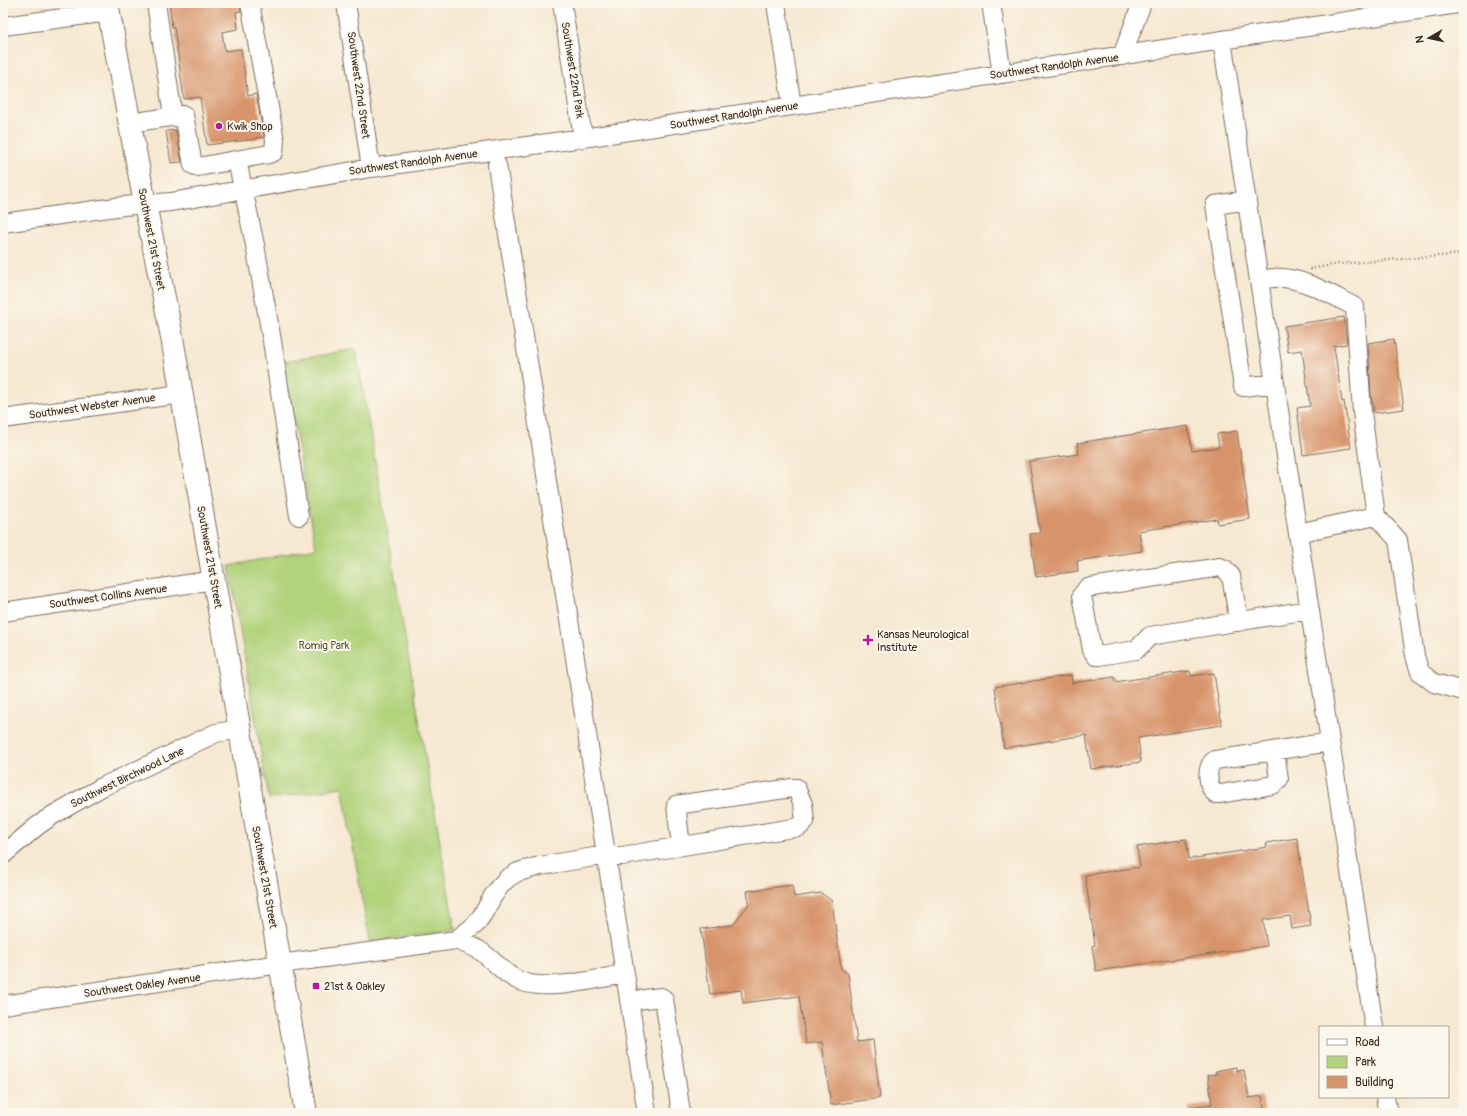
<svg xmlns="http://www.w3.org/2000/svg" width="1467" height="1116" viewBox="0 0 1467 1116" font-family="Pangolin,sans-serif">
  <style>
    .green { fill: #b1d37c; stroke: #767e4d }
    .building { fill: #d79369 }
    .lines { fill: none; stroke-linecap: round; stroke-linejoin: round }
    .minor-casing { stroke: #7c6c5d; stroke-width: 20 }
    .major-casing { stroke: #7c6c5d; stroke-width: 24 }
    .path { stroke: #7c6c5d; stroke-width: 2.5; stroke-dasharray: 1 3; stroke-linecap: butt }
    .minor { stroke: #fff; stroke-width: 18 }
    .major { stroke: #fff; stroke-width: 22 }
    .poi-dot { fill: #b5179e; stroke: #fbf7ec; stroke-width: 1.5 }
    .labels { text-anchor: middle; stroke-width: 4; stroke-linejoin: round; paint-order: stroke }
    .street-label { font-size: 11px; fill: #3b2a1e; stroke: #fbf7ec }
    .poi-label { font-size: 11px; fill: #3b2a1e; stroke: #fbf7ec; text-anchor: start }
    .park-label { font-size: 11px; fill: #585436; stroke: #fbf7ec }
  </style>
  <rect width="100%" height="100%" fill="#fbf7ec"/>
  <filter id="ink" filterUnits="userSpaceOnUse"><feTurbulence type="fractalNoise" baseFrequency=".025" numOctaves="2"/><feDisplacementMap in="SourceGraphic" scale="8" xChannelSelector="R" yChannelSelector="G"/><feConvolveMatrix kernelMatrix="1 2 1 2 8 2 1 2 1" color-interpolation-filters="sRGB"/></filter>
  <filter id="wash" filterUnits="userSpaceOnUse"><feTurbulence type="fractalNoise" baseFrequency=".012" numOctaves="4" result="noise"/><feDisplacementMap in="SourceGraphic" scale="16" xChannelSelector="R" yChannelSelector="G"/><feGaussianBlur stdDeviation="0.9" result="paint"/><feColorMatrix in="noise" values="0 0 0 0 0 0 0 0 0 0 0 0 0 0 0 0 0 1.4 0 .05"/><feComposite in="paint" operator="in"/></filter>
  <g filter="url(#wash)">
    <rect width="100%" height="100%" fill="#f6e8d1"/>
    <path class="green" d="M356 349 455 930 370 942 342 787 269 799 229 566 316 548 283 362Z"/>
    <g id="blocks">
      <path class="building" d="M169 3H240L241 11 236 12 238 29 222 32 225 51 241 49 248 96 256 94 264 137 257 138V139L207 145 200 97 184 99 174 27H172Z
        M176 130 182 162 171 163 166 131Z
        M1344 317 1347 344 1334 346 1342 402 1344 401 1351 448 1303 455 1297 408 1310 406 1302 350 1288 352 1284 326Z
        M1394 339 1404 409 1374 413 1371 395 1368 343Z
        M1188 426 1192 451 1219 447 1217 434 1237 431 1250 519 1218 524 1217 519 1139 531 1142 551 1077 561 1078 571 1036 577 1030 534 1040 533 1029 461 1079 454 1077 443Z
        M1190 671 1191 676 1214 673 1222 725 1138 738 1141 762 1091 769 1086 735 1004 748 995 687 1071 675 1072 683 1114 677 1115 682Z
        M1297 838 1311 926 1292 929 1290 916 1263 920 1267 946 1096 971 1092 946 1095 945 1085 875 1140 867 1137 847 1186 839 1189 859 1267 847 1266 843Z
        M792 885 794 897 821 893 832 901 841 969 848 974 857 1042 873 1040 880 1098 831 1105 822 1042 806 1044 799 996 743 1003 741 990 710 994 701 929 733 925 749 904 747 891Z
        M1236 1067V1071L1244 1070 1249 1098 1262 1096 1265 1113H1190L1189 1107 1212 1104 1208 1075 1216 1074V1071Z"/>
    </g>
  </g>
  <g filter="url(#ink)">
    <use href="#blocks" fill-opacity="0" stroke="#7c6c5d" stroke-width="1"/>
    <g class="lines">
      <defs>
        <path id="minor" d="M156 3 173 116
          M346 3 371 168
          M562 3 583 138
          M776 3 792 106
          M991 3 1002 74
          M3 26 109 12
          M1222 40 1374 1027
          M1122 56 1142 3
          M129 123 184 115 193 165 198 167 269 154 274 152 275 140 250 3
          M237 160 255 245 272 341 299 516
          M497 165 647 1113
          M1247 200 1215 205 1243 387 1275 383
          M3 223 123 206 171 202 371 168 583 138 1464 3
          M1259 281C1264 280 1269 278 1274 278 1301 276 1332 295 1355 307L1362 412 1376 516 1298 533
          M3 419 181 394
          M1376 516 1398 540 1415 656 1420 672 1434 683 1464 691
          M3 612 214 580
          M1239 622 1231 576 1225 569 1220 567 1092 587 1087 588 1082 595 1092 650 1096 656H1099L1136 650 1150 636 1309 610
          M1275 751 1279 779 1273 785 1220 794H1216C1207 787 1205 766 1215 760L1330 742
          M3 855 36 827 53 815 102 787 216 733 240 729
          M456 940 475 925 483 914 493 896 500 886 508 878 518 872 540 866 606 855 622 856 799 827 805 821 803 804 796 788H792L676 805 681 846
          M629 1001 661 997 664 999 681 1113
          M3 1005 280 964 456 940C463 943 472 946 479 950 491 958 500 969 512 977 539 995 594 979 625 974
          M1385 1097 1388 1113"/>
        <path id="major" d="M107 3 145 204 171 332 306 1113"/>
      </defs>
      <use href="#minor" class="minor-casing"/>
      <use href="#major" class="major-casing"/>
      <path class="path" d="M1310 269 1338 264 1464 254"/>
      <use href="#minor" class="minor"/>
      <use href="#major" class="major"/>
    </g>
  </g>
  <g class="poi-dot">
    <circle cx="219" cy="126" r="4"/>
    <path d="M866 634h4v4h4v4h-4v4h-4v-4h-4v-4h4z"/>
    <rect x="312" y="982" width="8" height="8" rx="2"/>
  </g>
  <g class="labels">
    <g class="street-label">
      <text transform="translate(1054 66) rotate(-8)" y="4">Southwest Randolph Avenue</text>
      <text transform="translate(573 70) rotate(81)" y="4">Southwest 22nd Park</text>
      <text transform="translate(359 85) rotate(82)" y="4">Southwest 22nd Street</text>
      <text transform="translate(734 115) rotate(-9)" y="4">Southwest Randolph Avenue</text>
      <text transform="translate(413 162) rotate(-8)" y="4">Southwest Randolph Avenue</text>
      <text transform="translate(152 239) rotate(79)" y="4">Southwest 21st Street</text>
      <text transform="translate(92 406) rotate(-8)" y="4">Southwest Webster Avenue</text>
      <text transform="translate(210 557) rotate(80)" y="4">Southwest 21st Street</text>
      <text transform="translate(108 596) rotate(-8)" y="4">Southwest Collins Avenue</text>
      <text transform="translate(127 777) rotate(-26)" y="4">Southwest Birchwood Lane</text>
      <text transform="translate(265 877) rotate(80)" y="4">Southwest 21st Street</text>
      <text transform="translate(142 985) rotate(-8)" y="4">Southwest Oakley Avenue</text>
    </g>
    <g class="poi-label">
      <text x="227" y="130">Kwik Shop</text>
      <text x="877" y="638">Kansas Neurological<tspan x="877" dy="13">Institute</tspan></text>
      <text x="324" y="990">21st &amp; Oakley</text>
    </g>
    <g class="park-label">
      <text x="324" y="649">Romig Park</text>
    </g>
  </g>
  <rect width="1467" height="1116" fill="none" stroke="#fbf7ec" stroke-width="16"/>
  <rect x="1319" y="1026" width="130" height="72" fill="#fbf7ec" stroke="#aea59a"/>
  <rect x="1327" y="1039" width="20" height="6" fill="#ffffff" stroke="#aea59a"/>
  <text x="1355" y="1046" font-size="12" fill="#3b2a1e">Road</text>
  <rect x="1327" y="1056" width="20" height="12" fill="#b1d37c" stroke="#aea59a"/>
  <text x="1355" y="1066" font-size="12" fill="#3b2a1e">Park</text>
  <rect x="1327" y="1076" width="20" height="12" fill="#d79369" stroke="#aea59a"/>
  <text x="1355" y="1086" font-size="12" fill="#3b2a1e">Building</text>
  <g transform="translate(1429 38) rotate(261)" stroke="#fbf7ec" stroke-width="3" paint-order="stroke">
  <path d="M0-3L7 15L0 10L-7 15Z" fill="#3b2a1e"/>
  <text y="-6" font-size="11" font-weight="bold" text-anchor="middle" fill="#3b2a1e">N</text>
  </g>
</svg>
